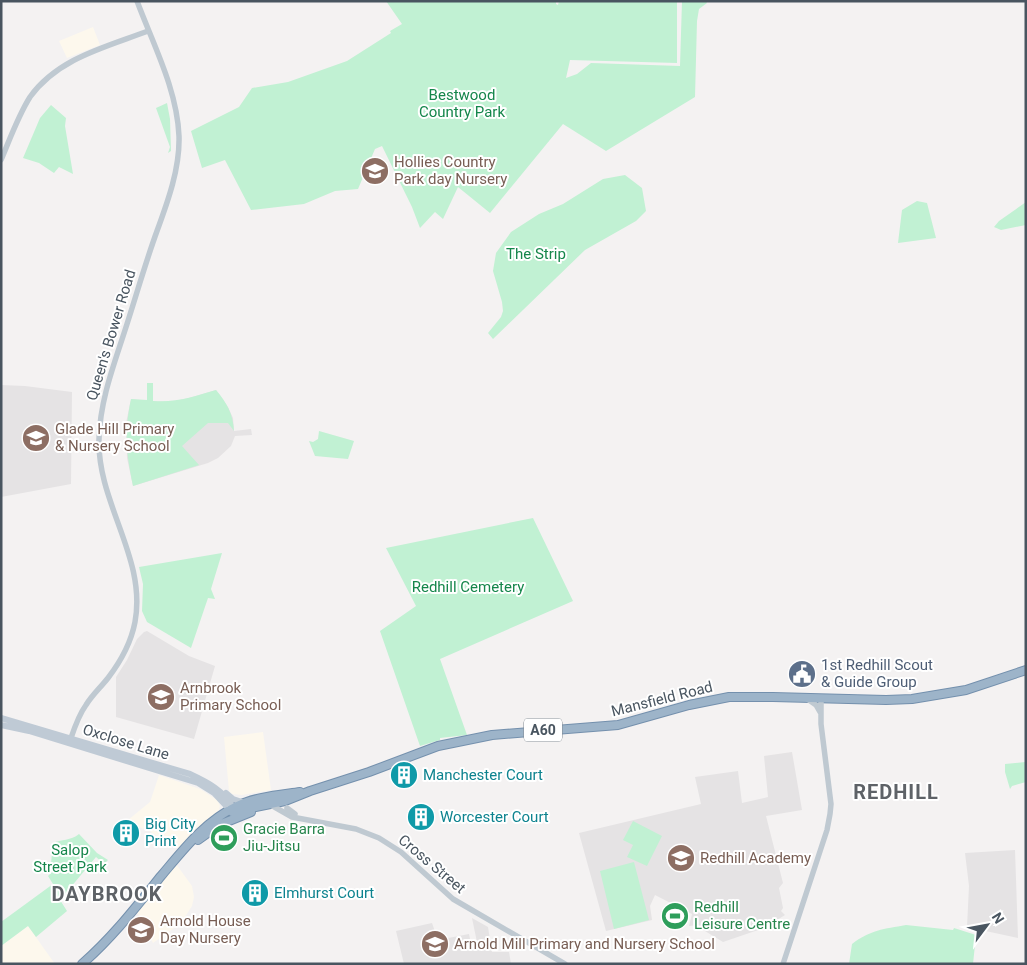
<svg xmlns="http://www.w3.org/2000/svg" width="1027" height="965" viewBox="0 0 1027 965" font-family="Roboto,sans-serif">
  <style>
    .commercial { fill: #fdf8ed }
    .education { fill: #e5e3e4 }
    .green { fill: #c1f1d3 }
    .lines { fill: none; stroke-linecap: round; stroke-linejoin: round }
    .trunk-casing { stroke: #7490ad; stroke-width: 10 }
    .tertiary { stroke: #bfc9d1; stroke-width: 5.5 }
    .secondary { stroke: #bfcad5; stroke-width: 6 }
    .trunk { stroke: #9db4c9; stroke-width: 8 }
    .labels { text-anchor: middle; stroke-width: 4; stroke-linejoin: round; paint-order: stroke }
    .shield { fill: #fff; stroke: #808890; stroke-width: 1 }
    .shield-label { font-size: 14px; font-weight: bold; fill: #495560 }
    .park-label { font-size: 15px; fill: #15864b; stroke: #fff }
    .education-label { font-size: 15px; fill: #785e54; stroke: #fff; text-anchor: start }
    .street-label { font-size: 15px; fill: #495560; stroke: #fff }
    .service-label { font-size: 15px; fill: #4e5e75; stroke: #fff; text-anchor: start }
    .culture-label { font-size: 15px; fill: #0d838f; stroke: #fff; text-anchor: start }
    .leisure-label { font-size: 15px; fill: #27864d; stroke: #fff; text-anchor: start }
    .district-label { font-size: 20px; font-weight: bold; letter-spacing: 1px; fill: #5e6267; stroke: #fff }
  </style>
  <rect width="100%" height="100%" fill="#f4f2f2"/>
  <path class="commercial" d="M93 27 100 45 67 58 59 41Z
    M263 732 271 790 242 795 232 794 229 791 224 737Z
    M159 775 200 789 217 800 220 806 219 810 178 849 152 833 146 826 143 829 128 820 150 802Z
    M176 864 192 886 194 897 192 906 181 923 153 943 137 912Z
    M28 926 55 964H1V946Z"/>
  <path class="education" d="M147 383H153V401L169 402 189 398 216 390 228 407 233 418 234 431 251 429 252 435 235 436 231 446 218 458 208 463 133 486 127 458 126 423 131 399 147 401Z
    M1 385 25 386 72 392 71 484 1 497Z
    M147 631 189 656 215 666 194 739 116 717V677L127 660 137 639 144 632Z
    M792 752 802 810 766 816 783 883 779 888 783 908 781 911 785 915 764 928 723 942 700 928 699 925 689 926 692 914 655 895 650 906 652 920 606 931 579 833 701 804 695 777 738 771 742 803 768 797 764 756Z
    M1015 850 1018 938 967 927 969 886 965 853Z
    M472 918 488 927 492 952H509L511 964H404L396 931 432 923 438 940 469 934 472 949 478 947Z"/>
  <path class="green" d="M386 1H556V4L558 5 559 1H677V63L570 60 566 78 577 74 591 63 680 66 682 1H706L707 3 699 9 697 21 695 97 606 151 563 124 490 213 458 187 443 219 435 212 420 228 412 207 382 146 375 149 358 189 335 191 304 204 251 210 225 160 202 168 191 131 239 107 252 88 288 82 347 61 391 33 390 31 402 24Z
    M167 103 170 119 171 151 168 153 170 147 156 108Z
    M51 105 66 118 65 126 73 174 59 167 54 173 39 163 23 158 40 118Z
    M625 175 642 188 646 211 636 221 585 250 493 339 488 333 501 317 503 311 502 302 493 271 496 253 511 232 539 214 563 204 603 179Z
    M917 201 927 203 936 238 898 243 902 210Z
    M1026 202V225L1001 230 994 227 999 221Z
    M147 383H153V401C176 403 195 396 216 390 227 403 233 414 234 431L228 423H208L182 446 199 465 133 486C126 452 124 433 131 399L147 400Z
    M319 431 354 441 348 459 315 456 309 441 313 442 318 439Z
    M533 518 573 601 440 659 467 735 440 738V740L420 746 380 631 416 606 386 548Z
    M222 553 211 589 215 599 208 598 191 648 147 622 142 611 143 584 139 567Z
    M1025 762 1026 782 1012 786 1010 789 1005 772V764Z
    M633 821 662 836 647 866 627 857 633 845 623 840Z
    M79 834 97 853 108 860 104 864 96 857 60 900 67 911 36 937 28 926 1 946V922L53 884 48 876 52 872 53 867 51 864 53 843C61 839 71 841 79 834Z
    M634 862 649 920 614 929 600 871Z
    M906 925 953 930 954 928 976 935 973 964H849L852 944C870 930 884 929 906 925Z"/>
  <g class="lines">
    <defs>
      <path id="trunk" d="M230 810 232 812 285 801 310 791 369 772 438 746 492 735 618 725 689 705 729 697H773L886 700 912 699 966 690 1026 670
        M198 840 219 825 251 812
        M82 964C112 938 136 907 161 876 183 850 205 821 237 806 255 797 280 795 300 792"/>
    </defs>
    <use href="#trunk" class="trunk-casing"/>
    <path class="tertiary" d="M1 160C10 139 18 116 30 97 58 58 106 47 148 31
      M806 698 816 705 820 712
      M70 741C74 729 78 716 86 705 92 695 101 687 108 678 121 661 131 643 135 622 147 558 97 503 99 439 100 399 115 362 127 324 137 293 146 261 157 231 168 201 180 168 179 136 177 89 153 44 137 1
      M271 805 292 817 356 829 379 838 401 852 453 899 565 964
      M287 808 295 814
      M783 964 827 830 830 814 831 804 821 724V698"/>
    <path class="secondary" d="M1 718 190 774C207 782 225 791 233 808
      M1 725 29 731 198 783 214 793 230 810
      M226 793 233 799 245 803"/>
    <use href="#trunk" class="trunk"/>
  </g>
  <defs>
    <symbol id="school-disc" viewBox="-11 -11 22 22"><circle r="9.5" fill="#8d6e63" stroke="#fff"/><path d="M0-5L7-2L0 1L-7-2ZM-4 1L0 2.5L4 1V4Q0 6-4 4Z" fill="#fff"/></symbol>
    <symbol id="civic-disc" viewBox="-11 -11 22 22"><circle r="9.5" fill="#5c6f8a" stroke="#fff"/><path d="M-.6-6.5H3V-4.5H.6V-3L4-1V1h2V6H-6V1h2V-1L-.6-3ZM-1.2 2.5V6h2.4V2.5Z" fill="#fff"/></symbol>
    <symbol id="building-disc" viewBox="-11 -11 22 22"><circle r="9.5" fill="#0f9aa8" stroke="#fff"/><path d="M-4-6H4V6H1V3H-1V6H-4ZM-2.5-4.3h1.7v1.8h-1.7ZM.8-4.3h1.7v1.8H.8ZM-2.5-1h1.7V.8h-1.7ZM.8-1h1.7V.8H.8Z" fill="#fff"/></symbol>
    <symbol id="stadium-disc" viewBox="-11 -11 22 22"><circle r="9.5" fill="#2e9e5b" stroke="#fff"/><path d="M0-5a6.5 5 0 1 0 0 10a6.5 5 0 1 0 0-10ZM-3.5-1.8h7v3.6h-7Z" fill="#fff"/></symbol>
  </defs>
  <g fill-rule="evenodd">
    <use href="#school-disc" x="359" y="155" width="32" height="32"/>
    <use href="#school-disc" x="20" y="422" width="32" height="32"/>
    <use href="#civic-disc" x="786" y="658" width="32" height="32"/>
    <use href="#school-disc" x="145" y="681" width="32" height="32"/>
    <use href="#building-disc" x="388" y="759" width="32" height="32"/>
    <use href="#building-disc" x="405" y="801" width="32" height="32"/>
    <use href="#building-disc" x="110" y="817" width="32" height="32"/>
    <use href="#stadium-disc" x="208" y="822" width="32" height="32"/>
    <use href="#school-disc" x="665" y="842" width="32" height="32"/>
    <use href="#building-disc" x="239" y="877" width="32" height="32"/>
    <use href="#stadium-disc" x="659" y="900" width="32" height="32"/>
    <use href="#school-disc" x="125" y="914" width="32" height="32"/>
    <use href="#school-disc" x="419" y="928" width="32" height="32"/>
  </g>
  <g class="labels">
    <rect class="shield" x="524" y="718.5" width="38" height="23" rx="4"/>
    <g class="shield-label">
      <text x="543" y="735">A60</text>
    </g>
    <g class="park-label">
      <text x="462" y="100">Bestwood<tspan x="462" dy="17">Country Park</tspan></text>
      <text x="536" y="259">The Strip</text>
      <text x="468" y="592">Redhill Cemetery</text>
      <text x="70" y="855">Salop<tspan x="70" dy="17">Street Park</tspan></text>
    </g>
    <g class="education-label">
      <text x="394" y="167">Hollies Country<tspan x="394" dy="17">Park day Nursery</tspan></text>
      <text x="55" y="434">Glade Hill Primary<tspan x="55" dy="17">&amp; Nursery School</tspan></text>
      <text x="180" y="693">Arnbrook<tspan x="180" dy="17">Primary School</tspan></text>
      <text x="700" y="863">Redhill Academy</text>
      <text x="160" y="926">Arnold House<tspan x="160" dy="17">Day Nursery</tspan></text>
      <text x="454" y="949">Arnold Mill Primary and Nursery School</text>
    </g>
    <g class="street-label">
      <text transform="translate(111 335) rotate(-73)" y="5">Queen's Bower Road</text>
      <text transform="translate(662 699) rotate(-14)" y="5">Mansfield Road</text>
      <text transform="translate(126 742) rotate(17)" y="5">Oxclose Lane</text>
      <text transform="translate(432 864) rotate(40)" y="5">Cross Street</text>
    </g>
    <g class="service-label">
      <text x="821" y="670">1st Redhill Scout<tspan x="821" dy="17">&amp; Guide Group</tspan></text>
    </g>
    <g class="culture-label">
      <text x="423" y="780">Manchester Court</text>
      <text x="440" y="822">Worcester Court</text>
      <text x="145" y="829">Big City<tspan x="145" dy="17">Print</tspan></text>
      <text x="274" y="898">Elmhurst Court</text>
    </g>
    <g class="leisure-label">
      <text x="243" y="834">Gracie Barra<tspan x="243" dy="17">Jiu-Jitsu</tspan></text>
      <text x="694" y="912">Redhill<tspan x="694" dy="17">Leisure Centre</tspan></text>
    </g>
    <g class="district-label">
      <text x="896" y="799">REDHILL</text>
      <text x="107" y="901">DAYBROOK</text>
    </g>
  </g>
  <rect width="1027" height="965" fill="none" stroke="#495560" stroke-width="5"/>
  <g transform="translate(987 925) rotate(58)" stroke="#ffffff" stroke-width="4" paint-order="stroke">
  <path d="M0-4L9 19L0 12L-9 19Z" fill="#495560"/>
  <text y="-8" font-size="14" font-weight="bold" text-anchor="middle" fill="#495560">N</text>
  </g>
</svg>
